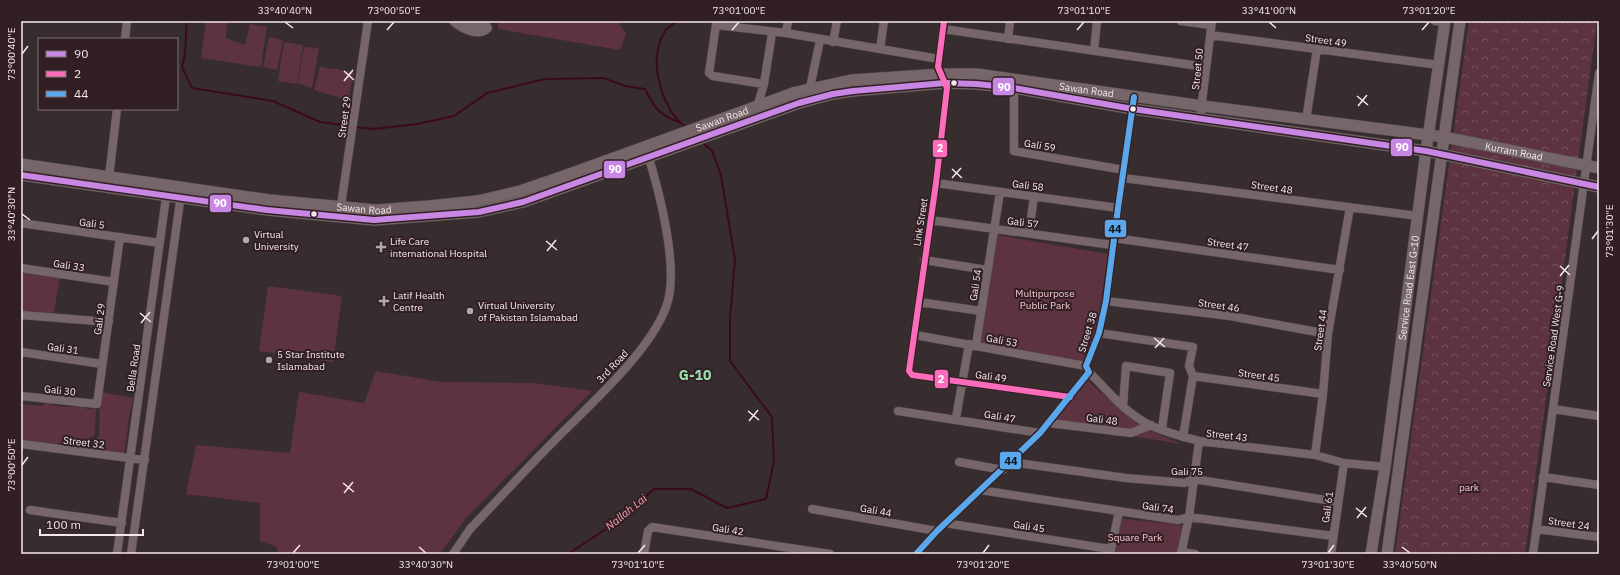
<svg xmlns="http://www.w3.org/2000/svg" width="1620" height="575" viewBox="0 0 1620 575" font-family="'IBM Plex Sans',sans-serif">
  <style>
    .green { fill: #5d333f }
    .forest { fill: url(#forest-crowns) }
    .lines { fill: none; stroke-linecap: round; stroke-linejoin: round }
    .stream { stroke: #3c081c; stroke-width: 2 }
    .minor-casing { stroke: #544c4e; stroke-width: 9 }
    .major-casing { stroke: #544c4e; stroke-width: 12 }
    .minor { stroke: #766569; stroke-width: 8 }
    .major { stroke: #766569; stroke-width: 11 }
    .bus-1-casing { stroke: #311f24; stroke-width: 9 }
    .bus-2-casing { stroke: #311f24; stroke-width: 9 }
    .bus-3-casing { stroke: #311f24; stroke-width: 9 }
    .bus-1 { stroke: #c787e3; stroke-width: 6 }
    .bus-2 { stroke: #fb6dba; stroke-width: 6 }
    .bus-3 { stroke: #5aa8eb; stroke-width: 6 }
    .ticks { fill: none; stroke: #f4e8ea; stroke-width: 1.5 }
    .bus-dot { fill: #f4e8ea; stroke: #311f24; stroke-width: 1.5 }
    .poi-dot { fill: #b2a7a9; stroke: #311f24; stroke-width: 1.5 }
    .labels { text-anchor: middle; stroke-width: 4; stroke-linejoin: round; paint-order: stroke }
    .street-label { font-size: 10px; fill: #f4e8ea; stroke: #311f24 }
    .poi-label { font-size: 10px; fill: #f4e8ea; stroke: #311f24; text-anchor: start }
    .park-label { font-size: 10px; fill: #f8c8d3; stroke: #311f24 }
    .water-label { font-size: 11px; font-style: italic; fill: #fda3b9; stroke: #311f24 }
    .district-label { font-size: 14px; font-weight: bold; fill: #98dfae; stroke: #311f24 }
    .line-badge { stroke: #311f24; stroke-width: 1.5 }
    .badge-label { font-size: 11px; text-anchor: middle; font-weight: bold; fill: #fff }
    .pale-badge-label { font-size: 11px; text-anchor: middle; font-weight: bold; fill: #111 }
    .neatline { fill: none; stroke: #f4e8ea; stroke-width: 1.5 }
    .ticks-label { font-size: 10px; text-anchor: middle; fill: #f4e8ea }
  </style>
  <defs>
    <pattern id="forest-crowns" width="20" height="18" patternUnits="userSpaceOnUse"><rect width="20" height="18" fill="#5d333f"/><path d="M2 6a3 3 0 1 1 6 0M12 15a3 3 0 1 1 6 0" fill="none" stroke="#75515b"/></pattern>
  </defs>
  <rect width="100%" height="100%" fill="#372d2f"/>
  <path class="green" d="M206 21H227L226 38 245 45 250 24 267 27 261 67 201 58Z
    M498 21H617L626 34 620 50 498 29Z
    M269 37 283 40 277 70 263 67Z
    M284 42 303 45 297 84 278 81Z
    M304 47 319 48 312 88 298 83Z
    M320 67 354 72 348 100 314 90Z
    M997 235 1108 254C1104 287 1103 331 1084 361L980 344Z
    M21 270 60 276 53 317 21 312Z
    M268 286 342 296 333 362 259 351Z
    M376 371 441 382 533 383 592 391 466 518 440 554H277V547L260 541V503L186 494 196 445 290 453 299 392 364 403Z
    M1084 377C1114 404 1143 432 1183 444L1052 424Z
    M100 392 133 398 129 417 124 456 64 447V444L82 440 93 441 99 436Z
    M48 401C55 409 70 407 79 406 83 405 84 408 87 409 90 410 93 408 96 408L95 435 90 438 50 445 21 441V404L41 406 44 405V402Z
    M1117 518 1183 525 1179 554H1111Z"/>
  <path class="forest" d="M1469 21H1597L1525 554H1395Z"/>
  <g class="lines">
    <path class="stream" d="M187 21C185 36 187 52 182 67L192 88 273 101 320 122 350 126
      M677 21C674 24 668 27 665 31 647 60 661 107 686 128
      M355 127 374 129 417 124 454 116 487 93 545 79 603 78 625 86 645 89C653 106 660 116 679 122
      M568 554 618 521 654 489H691L727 508 766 499 774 461 772 417 730 361V317L735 260 721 175 712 151 701 141"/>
    <defs>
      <path id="minor" d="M453 21C460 28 479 38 488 28L487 26 455 21
        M944 21 938 67 947 88 936 183 909 371 912 375 1070 397
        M1181 21 1211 25
        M1435 21 1445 22
        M943 29 1206 67
        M786 33 788 21
        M1210 35 1439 65
        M125 39 127 21
        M1008 39 1010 21
        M833 42 837 21
        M880 49 884 21
        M1094 51 1097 21
        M764 84 713 76 709 73 716 25 786 33 939 59
        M810 88 820 40
        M1014 88V151L1124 170
        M758 104 764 84 772 33
        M1200 118 1212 21
        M1306 120 1317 49
        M109 177 117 109
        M1123 178 1418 216
        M936 183 1118 208
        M340 212 368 21
        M930 220 1112 245
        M21 223 160 243
        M1029 233 1034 196
        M1114 238 1340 270
        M924 260 987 270
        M21 268 114 282
        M1106 301 1230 316 1328 334
        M919 302 981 311
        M21 315 109 322
        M1099 333 1193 347 1189 366 1193 376 1183 437
        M915 335 1086 366
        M976 345 1000 192
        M21 352 102 364
        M1089 372C1105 388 1121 408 1141 420 1156 430 1181 436 1199 441L1315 455 1344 463 1385 467
        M1193 376 1323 394
        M21 396 97 404 120 237
        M1123 406 1126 366 1170 373 1162 428
        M1553 409 1599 416
        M898 411 1040 433
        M956 418 969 344
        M1049 423 1131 433 1151 425
        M21 444 145 460
        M1315 455 1323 394 1328 334 1350 207
        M959 462 1003 470
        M1011 462 1126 478 1185 483 1193 479 1200 480 1338 502
        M1543 477 1599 485
        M980 490 1178 520 1189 517 1333 536
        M812 509 937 531
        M30 510 122 523
        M945 523 1110 549
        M1536 529 1599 537
        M1181 552 1195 554
        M117 554 167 190
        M131 554 181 194
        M453 554 470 529C498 500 525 470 554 441 588 406 655 348 668 301 678 263 659 190 647 152
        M644 554 648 531 652 527 830 554
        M916 554 937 531 1040 433 1089 372 1086 366 1099 333 1106 301 1118 208 1134 97
        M1110 554 1118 516 1120 512
        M1181 554 1189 517 1199 441
        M1331 554 1344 463
        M1533 554 1599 73"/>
      <g id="major">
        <path id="s1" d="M21 164 270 200 376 210 429 206 477 201 520 191 564 176 796 92 851 80 940 74H977L1203 106 1444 137 1599 168"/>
        <path d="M21 175 267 210 374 220 479 212 523 202 799 103 833 94 853 91 945 83 977 84 1014 88 1133 109 1426 151 1599 187"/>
        <path id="s2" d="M1371 554 1385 467 1426 151 1445 21"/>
        <path d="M1387 554 1460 21"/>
      </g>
    </defs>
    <use href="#minor" class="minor-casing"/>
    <use href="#major" class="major-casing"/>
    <use href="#minor" class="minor"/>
    <use href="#major" class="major"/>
    <defs>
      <path id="bus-1" d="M21 175 267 210 374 220 479 212 523 202 799 103 833 94 853 91 945 83 977 84 1014 88 1133 109 1426 151 1599 187"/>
      <path id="bus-2" d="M944 21 938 67 947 88 936 183 909 371 912 375 1070 397"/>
      <path id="bus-3" d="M916 554 937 531 1040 433 1089 372 1086 366 1099 333 1106 301 1118 208 1134 97"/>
    </defs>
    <use href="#bus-1" class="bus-1-casing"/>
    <use href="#bus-2" class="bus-2-casing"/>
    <use href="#bus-3" class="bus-3-casing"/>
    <use href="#bus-1" class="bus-1"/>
    <use href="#bus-2" class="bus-2"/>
    <use href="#bus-3" class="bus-3"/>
  </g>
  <path class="ticks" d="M285 22 293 28M1269 22 1276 28M387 30 394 22M732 30 739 22M1077 30 1084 22M1422 30 1429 22M22 54 28 46M344 71 354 80M344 81 353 70M1357 96 1368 105M1358 106 1367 95M952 169 962 178M952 178 961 168M22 214 30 220M1592 239 1598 231M546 241 557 250M547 251 556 240M1560 266 1570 275M1560 276 1569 265M140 313 151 322M141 323 150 312M1154 338 1165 347M1155 348 1164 338M748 411 759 420M749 421 758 410M22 465 28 457M343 483 354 492M344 493 353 482M1356 508 1367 517M1357 518 1366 507M419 547 426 553M1402 547 1410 553M293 553 300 545M638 553 645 545M983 553 989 545M1328 553 1334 545"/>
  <g class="bus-dot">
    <circle cx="954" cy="83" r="3.5"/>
    <circle cx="1133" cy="109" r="3.5"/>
    <circle cx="314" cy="214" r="3.5"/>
  </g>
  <g class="poi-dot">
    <circle cx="246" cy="240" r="4"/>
    <path d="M379 241h4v4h4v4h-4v4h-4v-4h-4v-4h4z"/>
    <path d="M382 295h4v4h4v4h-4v4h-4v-4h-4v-4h4z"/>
    <circle cx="470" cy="311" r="4"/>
    <circle cx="269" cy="360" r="4"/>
  </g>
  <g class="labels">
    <g class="street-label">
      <text transform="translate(1326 40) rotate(8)" y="4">Street 49</text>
      <text transform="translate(1197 69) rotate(-84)" y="4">Street 50</text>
      <text dy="4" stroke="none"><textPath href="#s1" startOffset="1090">Sawan Road</textPath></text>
      <text transform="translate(344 117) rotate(-82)" y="4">Street 29</text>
      <text dy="4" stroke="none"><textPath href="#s1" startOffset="718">Sawan Road</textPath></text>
      <text transform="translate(1040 145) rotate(10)" y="4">Gali 59</text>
      <text dy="4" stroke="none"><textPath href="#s1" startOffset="1522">Kurram Road</textPath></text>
      <text transform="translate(1028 185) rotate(7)" y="4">Gali 58</text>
      <text transform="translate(1272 187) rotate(8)" y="4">Street 48</text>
      <text dy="4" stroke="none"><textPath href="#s1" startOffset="346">Sawan Road</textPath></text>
      <text transform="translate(920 222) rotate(-81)" y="4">Link Street</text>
      <text transform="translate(1023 222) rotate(7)" y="4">Gali 57</text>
      <text transform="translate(92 223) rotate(8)" y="4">Gali 5</text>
      <text transform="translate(1228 244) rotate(8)" y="4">Street 47</text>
      <text transform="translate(69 265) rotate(9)" y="4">Gali 33</text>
      <text transform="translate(975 285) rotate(-81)" y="4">Gali 54</text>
      <text dy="4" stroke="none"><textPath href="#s2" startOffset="269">Service Road East G-10</textPath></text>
      <text transform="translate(1219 305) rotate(8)" y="4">Street 46</text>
      <text transform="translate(99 319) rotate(-82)" y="4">Gali 29</text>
      <text transform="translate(1320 330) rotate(-82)" y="4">Street 44</text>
      <text transform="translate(1087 332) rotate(-73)" y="4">Street 38</text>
      <text transform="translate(1553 336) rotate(-82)" y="4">Service Road West G-9</text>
      <text transform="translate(1002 340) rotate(11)" y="4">Gali 53</text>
      <text transform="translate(63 348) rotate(8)" y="4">Gali 31</text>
      <text transform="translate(612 366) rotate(-47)" y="4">3rd Road</text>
      <text transform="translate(133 368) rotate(-82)" y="4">Bella Road</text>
      <text transform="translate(1259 375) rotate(8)" y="4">Street 45</text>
      <text transform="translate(991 376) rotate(8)" y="4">Gali 49</text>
      <text transform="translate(60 390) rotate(6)" y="4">Gali 30</text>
      <text transform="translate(1000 416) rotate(10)" y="4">Gali 47</text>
      <text transform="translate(1102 419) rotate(7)" y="4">Gali 48</text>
      <text transform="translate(1227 435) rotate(7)" y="4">Street 43</text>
      <text transform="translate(84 442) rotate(7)" y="4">Street 32</text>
      <text x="1187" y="475">Gali 75</text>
      <text transform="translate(1158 507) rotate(8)" y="4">Gali 74</text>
      <text transform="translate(1327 507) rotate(-82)" y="4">Gali 61</text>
      <text transform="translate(876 510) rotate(10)" y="4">Gali 44</text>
      <text transform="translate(1569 523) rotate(8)" y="4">Street 24</text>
      <text transform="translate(1029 526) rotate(9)" y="4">Gali 45</text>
      <text transform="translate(728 529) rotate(9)" y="4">Gali 42</text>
    </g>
    <g class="poi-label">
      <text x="254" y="238">Virtual<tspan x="254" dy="12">University</tspan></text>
      <text x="390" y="245">Life Care<tspan x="390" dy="12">international Hospital</tspan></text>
      <text x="393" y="299">Latif Health<tspan x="393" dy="12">Centre</tspan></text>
      <text x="478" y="309">Virtual University<tspan x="478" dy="12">of Pakistan Islamabad</tspan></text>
      <text x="277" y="358">5 Star Institute<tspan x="277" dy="12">Islamabad</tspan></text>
    </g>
    <g class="park-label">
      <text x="1045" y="297">Multipurpose<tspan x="1045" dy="12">Public Park</tspan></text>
      <text x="1469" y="491">park</text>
      <text x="1135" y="541">Square Park</text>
    </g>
    <g class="water-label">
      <text transform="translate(626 512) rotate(-39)" y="4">Nallah Lai</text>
    </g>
    <g class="district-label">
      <text x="695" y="380">G-10</text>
    </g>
  </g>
  <g class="line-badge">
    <rect x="992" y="77" width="23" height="19" rx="4" fill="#c787e3"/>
    <rect x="1390" y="138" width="23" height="19" rx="4" fill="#c787e3"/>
    <rect x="932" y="139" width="16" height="19" rx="4" fill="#fb6dba"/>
    <rect x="603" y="160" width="23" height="19" rx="4" fill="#c787e3"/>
    <rect x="209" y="194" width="23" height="19" rx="4" fill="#c787e3"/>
    <rect x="1104" y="219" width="23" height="19" rx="4" fill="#5aa8eb"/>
    <rect x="934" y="369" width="15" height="20" rx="4" fill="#fb6dba"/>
    <rect x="999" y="451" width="23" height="19" rx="4" fill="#5aa8eb"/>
  </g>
  <g class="badge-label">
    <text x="1004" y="91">90</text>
    <text x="1402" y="151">90</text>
    <text x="940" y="152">2</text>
    <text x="615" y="173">90</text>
    <text x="220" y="207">90</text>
    <text x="941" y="383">2</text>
  </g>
  <g class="pale-badge-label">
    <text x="1115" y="233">44</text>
    <text x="1011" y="465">44</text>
  </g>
  <rect width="1620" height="575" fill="none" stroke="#311f24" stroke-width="44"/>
  <rect x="38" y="38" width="140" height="72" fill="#311f24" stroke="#7f6f73"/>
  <rect x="46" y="51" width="20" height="6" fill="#c787e3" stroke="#7f6f73"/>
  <text x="74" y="58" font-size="12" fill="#f4e8ea">90</text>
  <rect x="46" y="71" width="20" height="6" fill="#fb6dba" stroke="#7f6f73"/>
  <text x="74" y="78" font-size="12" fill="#f4e8ea">2</text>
  <rect x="46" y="91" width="20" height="6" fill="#5aa8eb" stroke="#7f6f73"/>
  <text x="74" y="98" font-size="12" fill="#f4e8ea">44</text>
  <path d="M40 529v6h103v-6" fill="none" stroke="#f4e8ea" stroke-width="2"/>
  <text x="46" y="529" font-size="12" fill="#f4e8ea" stroke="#311f24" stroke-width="3" paint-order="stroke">100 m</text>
  <rect x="22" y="22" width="1576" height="531" class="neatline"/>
  <g class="ticks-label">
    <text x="285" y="14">33°40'40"N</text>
    <text x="394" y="14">73°00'50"E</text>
    <text x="739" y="14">73°01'00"E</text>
    <text x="1084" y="14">73°01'10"E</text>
    <text x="1269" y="14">33°41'00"N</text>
    <text x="1429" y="14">73°01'20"E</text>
    <text transform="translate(11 54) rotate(-90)" y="4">73°00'40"E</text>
    <text transform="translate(11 214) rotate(-90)" y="4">33°40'30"N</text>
    <text transform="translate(1609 231) rotate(-90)" y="4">73°01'30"E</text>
    <text transform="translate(11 465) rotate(-90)" y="4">73°00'50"E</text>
    <text x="293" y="568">73°01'00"E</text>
    <text x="426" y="568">33°40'30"N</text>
    <text x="638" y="568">73°01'10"E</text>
    <text x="983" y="568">73°01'20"E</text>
    <text x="1328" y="568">73°01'30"E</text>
    <text x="1410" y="568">33°40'50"N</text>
  </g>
</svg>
